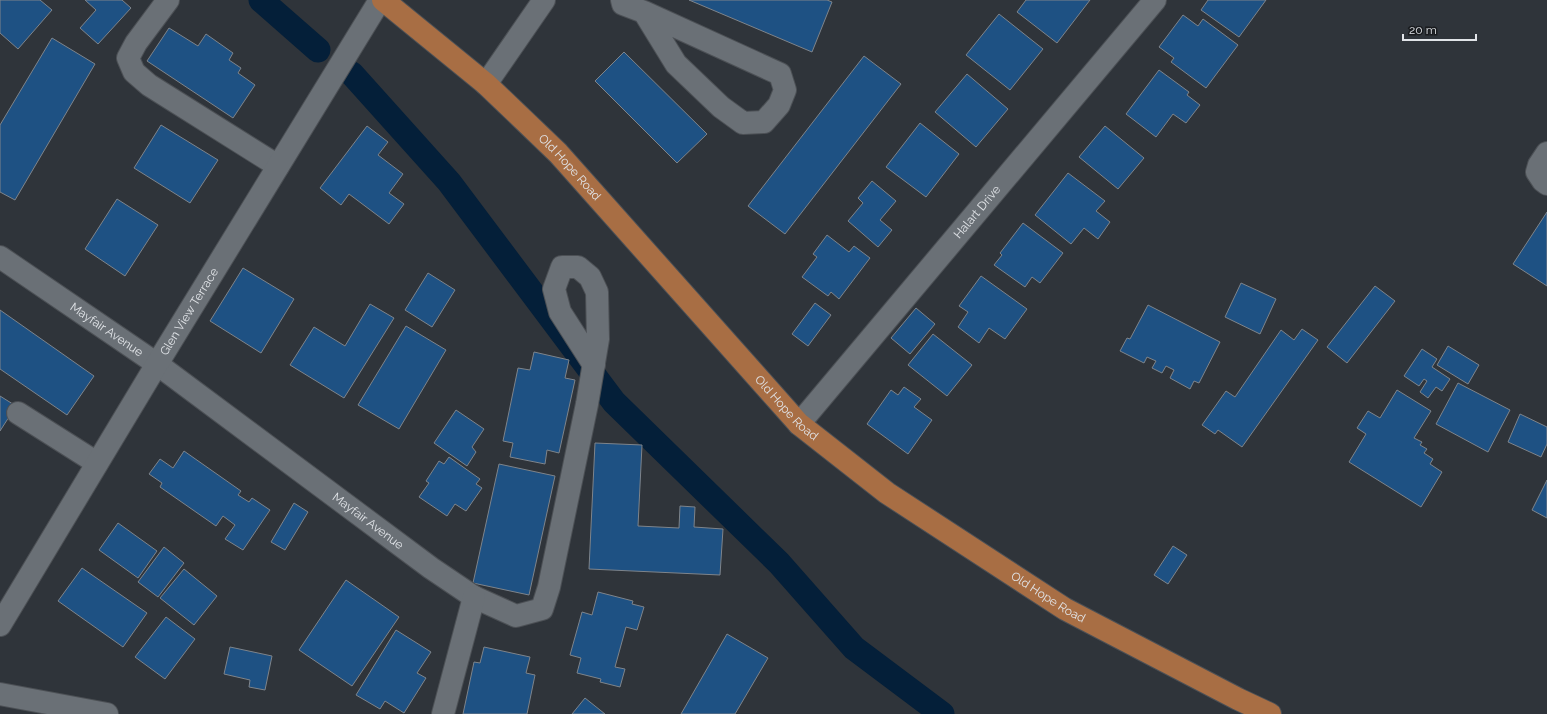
<svg xmlns="http://www.w3.org/2000/svg" width="1547" height="714" viewBox="0 0 1547 714" font-family="Raleway,sans-serif">
  <style>
    .lines { fill: none; stroke-linecap: round; stroke-linejoin: round }
    .canal { stroke: #041f39; stroke-width: 25 }
    .building { fill: #1e5183; stroke: #7e848b }
    .minor-casing { stroke: #4c5055; stroke-width: 24 }
    .major-casing { stroke: #4c5055; stroke-width: 24 }
    .minor { stroke: #6a7076; stroke-width: 22 }
    .major { stroke: #a86e44; stroke-width: 22 }
    .labels { text-anchor: middle; stroke-width: 3; stroke-linejoin: round; paint-order: stroke }
    .street-label { font-size: 12px; fill: #e1e4e8; stroke: #191b1e }
  </style>
  <rect width="100%" height="100%" fill="#2f343a"/>
  <g class="lines">
    <path class="canal" d="M261 0 318 50
      M352 74 449 182 614 402 779 563 854 648 942 714"/>
  </g>
  <path class="building" d="M0 0H40L52 10 18 49 0 33Z
    M85 0H122L131 8 98 44 80 28 96 10Z
    M689 0H827L832 2 812 52Z
    M1026 0H1090L1057 43 1017 12Z
    M1208 0H1266L1239 37 1201 10Z
    M999 14 1043 49 1010 90 966 55Z
    M1183 15 1198 26 1203 19 1238 45 1206 88 1171 62 1174 58 1159 47Z
    M169 28 198 46 206 34 233 53 229 60 241 68 238 73 255 85 233 118 147 61Z
    M52 38 95 64 15 200 0 192V125Z
    M624 52 707 134 677 163 595 81Z
    M864 56 901 84 785 234 748 206Z
    M1159 70 1189 92 1187 95 1200 105 1186 123 1173 114 1156 137 1126 114Z
    M967 74 1008 109 976 147 935 112Z
    M920 123 959 154 926 197 886 167Z
    M161 125 218 160 190 203 134 168Z
    M367 126 388 142 378 155 403 174 389 193 404 204 389 224 349 194 341 205 320 188Z
    M1105 126 1144 158 1118 189 1079 157Z
    M1068 173 1105 201 1096 211 1110 222 1098 239 1084 228 1071 244 1035 215Z
    M872 181 896 201 880 220 892 230 878 247 848 221 863 203 858 198Z
    M117 199 158 225 125 276 85 249Z
    M1547 212V286L1513 264Z
    M1023 223 1063 253 1040 283 1032 277 1025 287 994 265 1002 255 1000 253Z
    M827 235 849 252 854 246 870 258 839 299 831 292 828 296 802 277 817 257 813 254Z
    M243 268 294 299 261 353 210 321Z
    M428 273 455 290 432 327 405 310Z
    M981 276 1027 309 1005 339 989 328 979 343 958 327 968 312 959 306Z
    M1241 283 1276 299 1260 334 1225 317Z
    M1375 286 1395 301 1347 363 1327 347Z
    M815 303 831 315 808 346 792 334Z
    M370 304 394 318 344 398 290 365 314 327 345 346Z
    M1148 305 1220 342 1199 383 1194 381 1190 389 1170 378 1174 370 1166 366 1162 373 1152 368 1156 361 1147 357 1144 363 1120 351 1127 338 1130 339Z
    M916 308 935 324 910 354 891 338Z
    M0 310 94 376 67 415 0 369Z
    M406 326 446 350 399 429 358 405Z
    M1302 329 1318 340 1242 447 1218 430 1215 434 1202 425 1226 391 1235 397 1281 330 1294 340Z
    M933 334 972 365 947 396 908 365Z
    M1448 346 1479 365 1468 384 1437 365Z
    M1422 349 1437 359 1432 367 1450 379 1442 391 1436 387 1428 398 1420 392 1427 381 1424 379 1419 386 1404 376Z
    M534 352 569 360 565 378 575 380 559 453 547 450 545 464 510 457 513 443 503 441 518 368 530 370Z
    M1458 383 1510 410 1488 452 1436 424Z
    M904 387 921 399 914 407 932 420 908 454 867 424 891 390 898 395Z
    M1397 390 1431 411 1414 438 1422 442 1420 445 1427 449 1424 453 1433 459 1430 464 1442 472 1421 507 1349 462 1366 434 1357 428 1368 411 1380 418Z
    M0 396 16 406 0 431Z
    M456 410 484 429 472 447 476 452 467 466 434 443Z
    M1520 414 1547 427V444L1541 457 1508 442Z
    M595 443 642 445 638 526 679 528 680 506 695 507 694 527 723 529 720 575 589 569Z
    M184 451 241 491 238 495 249 502 252 498 270 510 243 550 225 539 235 525 223 516 216 526 160 487 162 483 149 474 160 459 173 468Z
    M449 457 480 479 476 484 482 488 466 511 455 504 447 516 419 497 429 483 426 481 439 461 444 464Z
    M499 464 555 476 529 595 473 583Z
    M1547 480V518L1532 510Z
    M294 503 308 512 285 550 271 542Z
    M118 523 157 551 138 578 99 550Z
    M1173 546 1187 555 1168 584 1154 575Z
    M164 547 184 563 158 597 138 582Z
    M82 568 147 613 123 647 58 601Z
    M184 569 217 596 194 625 160 598Z
    M346 580 399 617 352 686 299 650Z
    M598 592 633 601 632 604 644 607 637 630 626 627 615 667 625 669 620 687 600 682 601 679 577 673 581 658 570 655 582 612 592 615Z
    M166 617 195 639 165 679 135 657Z
    M396 630 431 652 417 673 426 678 404 713 385 701 380 709 356 695Z
    M727 634 768 658 735 714H681Z
    M230 647 272 656 265 690 249 687 250 680 224 674Z
    M484 647 530 657 526 673 535 675 527 714H463L474 662 480 663Z
    M585 698 605 714H572Z"/>
  <g class="lines">
    <defs>
      <g id="minor">
        <path d="M168 0 136 43 128 58 134 72 149 85 278 166"/>
        <path d="M622 0 623 4 644 12 780 74 785 90 779 105 764 122 743 123 721 107 676 64 644 12"/>
        <path d="M486 84 544 0"/>
        <path d="M1547 153 1539 165 1537 172 1543 181 1547 184"/>
        <path id="s1" d="M0 257 157 364 431 568 474 597 516 616 542 609 549 587 587 404 598 339 597 292 590 277 578 267H562L554 289 560 312 594 365"/>
        <path d="M18 413 97 463"/>
        <path id="s2" d="M799 424 1155 0"/>
        <path id="s3" d="M0 625 157 364 380 0"/>
        <path d="M0 694 107 714"/>
        <path d="M443 714 474 597"/>
      </g>
      <g id="major">
        <path id="s4" d="M383 0 486 84 558 153 799 424 887 493 1065 609 1238 699 1270 714"/>
      </g>
    </defs>
    <use href="#minor" class="minor-casing"/>
    <use href="#major" class="major-casing"/>
    <use href="#minor" class="minor"/>
    <use href="#major" class="major"/>
  </g>
  <g class="labels">
    <g class="street-label">
      <text dy="4" stroke="none"><textPath href="#s4" startOffset="251">Old Hope Road</textPath></text>
      <text dy="4" stroke="none"><textPath href="#s2" startOffset="277">Halart Drive</textPath></text>
      <text dy="4" stroke="none"><textPath href="#s3" startOffset="366">Glen View Terrace</textPath></text>
      <text dy="4" stroke="none"><textPath href="#s1" startOffset="129">Mayfair Avenue</textPath></text>
      <text dy="4" stroke="none"><textPath href="#s4" startOffset="575">Old Hope Road</textPath></text>
      <text dy="4" stroke="none"><textPath href="#s1" startOffset="453">Mayfair Avenue</textPath></text>
      <text dy="4" stroke="none"><textPath href="#s4" startOffset="899">Old Hope Road</textPath></text>
    </g>
  </g>
  <path d="M1403 34v6h73v-6" fill="none" stroke="#e1e4e8" stroke-width="2"/>
  <text x="1409" y="34" font-size="12" fill="#e1e4e8" stroke="#191b1e" stroke-width="3" paint-order="stroke">20 m</text>
</svg>
